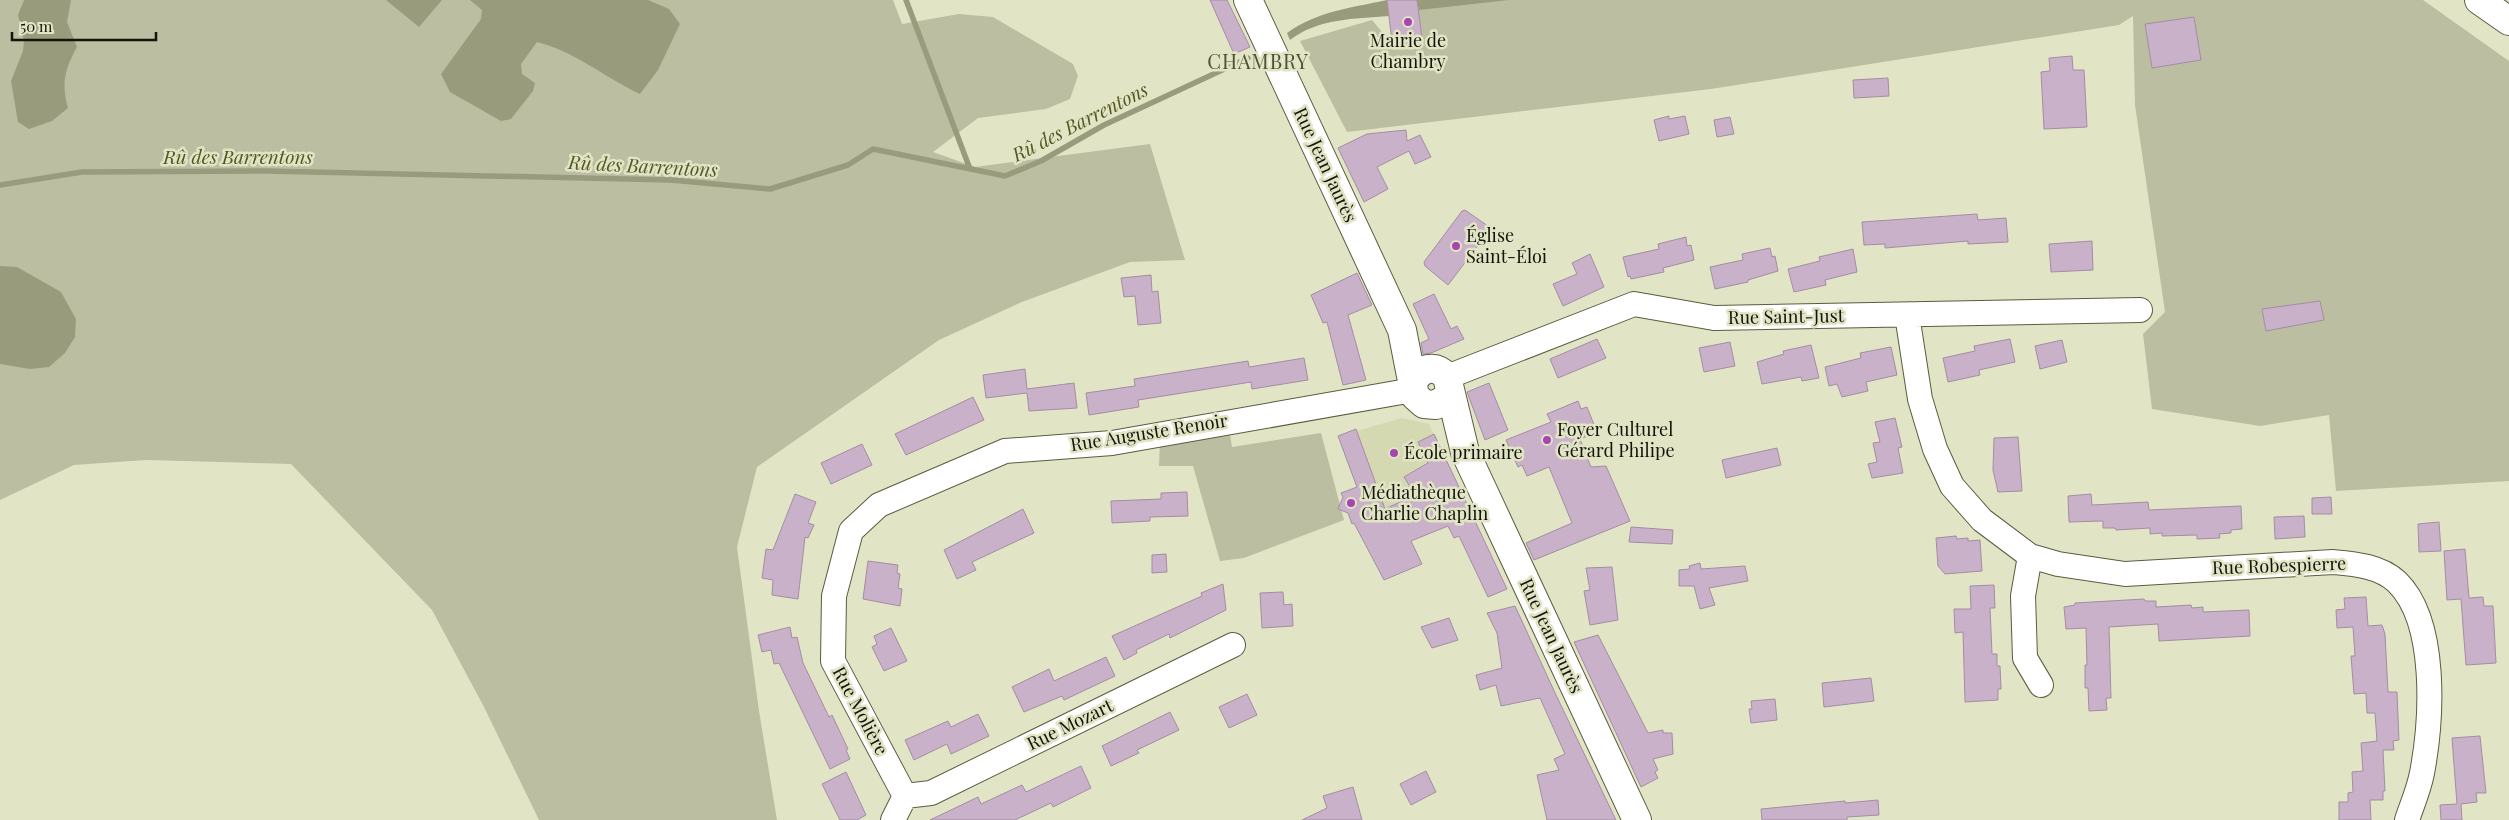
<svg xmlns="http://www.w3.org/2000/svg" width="2509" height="820" viewBox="0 0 2509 820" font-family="'Playfair Display',serif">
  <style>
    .built { fill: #d5d9b1 }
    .green { fill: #bbbea1 }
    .water { fill: #999c7c }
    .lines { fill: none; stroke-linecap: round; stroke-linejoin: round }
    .stream { stroke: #999c7c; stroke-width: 5.5 }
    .building { fill: #c8b1c9; stroke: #a38da4 }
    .minor-casing { stroke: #5a5c40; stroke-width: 26 }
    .major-casing { stroke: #5a5c40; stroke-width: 30 }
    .minor { stroke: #fff; stroke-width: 24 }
    .major { stroke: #fff; stroke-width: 28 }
    .poi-dot { fill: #a646ae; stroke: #e2e5c5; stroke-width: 2 }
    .labels { text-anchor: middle; stroke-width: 5; stroke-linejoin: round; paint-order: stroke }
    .poi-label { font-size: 18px; fill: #131409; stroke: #e2e5c5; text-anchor: start }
    .street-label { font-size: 18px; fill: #131409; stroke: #e2e5c5 }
    .water-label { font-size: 19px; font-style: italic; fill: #555722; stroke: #e2e5c5 }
    .quarter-label { font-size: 20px; letter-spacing: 1px; fill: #4f5135; stroke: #e2e5c5 }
  </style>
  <rect width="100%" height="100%" fill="#e2e5c5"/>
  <path class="built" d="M1402 418 1429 424 1454 477 1367 517 1338 436Z"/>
  <path class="green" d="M0 0H893L902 24 959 14 993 17 1073 64 1078 76 1070 99 1046 109 978 118 933 152 975 167 1150 144 1185 260 1130 262 1022 302 939 340 757 467 737 547 759 711 777 820H539L484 707 432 610 291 464 146 460 74 465 0 500Z
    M1417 0H2423L2509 61V481L2336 491 2329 415 2260 426 2152 409 2143 334 2165 312 2135 105 2133 16 2119 25 1711 89 1347 132 1300 41 1372 20 1392 44H1398V41L1422 38Z
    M1229 428 1232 447 1321 433 1344 520 1244 558 1220 561 1193 466H1159L1160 439Z"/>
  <path class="water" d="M24 0H71L67 22 77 47C65 69 61 83 68 108L52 121 29 129 18 122 11 81 23 51 24 41 18 15Z
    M386 0H442L419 27Z
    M470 0H648L669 9 680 24 658 70 640 94C606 78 574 51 537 42L521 64 522 74 535 83 533 91 511 119 501 121 450 92 441 74 481 19 482 10Z
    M1387 0 1389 16C1354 19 1319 18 1290 40L1287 33C1318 11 1350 8 1387 0Z
    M1417 0H1509L1419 10Z
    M0 266 17 267 61 292 76 319 75 337 65 353 49 367 30 369 0 364Z"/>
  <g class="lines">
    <path class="stream" d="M906 0 970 169
      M0 185 82 172 267 171 671 180 770 189 848 165 873 149 1005 176 1041 161 1104 125 1248 58"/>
  </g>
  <path class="building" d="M1210 0H1227L1250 47 1234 54Z
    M1387 0H1417L1422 38 1392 42Z
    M2194 17 2201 60 2152 68 2145 24Z
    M2072 56 2073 70H2084L2087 127 2044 129 2041 72 2050 71 2049 58Z
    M1888 78 1889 96 1854 98 1853 80Z
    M1669 116V119L1685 116 1689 134 1659 141 1654 120Z
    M1730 117 1734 134 1717 137 1714 120Z
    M1406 130 1407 141 1420 135 1431 157 1415 164 1409 151 1377 167 1388 189 1364 202 1338 148 1367 134Z
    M1465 210 1488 226 1486 229 1489 231 1448 285 1425 266 1424 262 1462 211Z
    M1977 214 1978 220 2006 218 2008 242 1968 244V241L1885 248V244L1864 245 1862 222Z
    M1686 237 1687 246 1691 245 1694 260 1663 268 1664 272 1631 279 1630 276 1628 277 1623 257 1659 249 1658 244Z
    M2092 241 2093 270 2051 272 2049 244Z
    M1770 248 1772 257 1775 256 1778 271 1748 280V282L1715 289 1710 267 1743 260 1742 254Z
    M1853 249 1857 272 1825 280 1826 285 1794 292 1788 269 1820 261 1819 257Z
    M1590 254 1604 287 1563 306 1553 284 1577 274 1572 263Z
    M1357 273 1372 305 1348 315 1366 380 1343 385 1327 322 1323 323 1311 295Z
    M1151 275 1152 292 1158 291 1161 323 1138 325 1135 296 1124 297 1121 278Z
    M1434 294 1451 329 1457 326 1464 339 1431 353 1423 354 1421 343 1429 339 1413 304Z
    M2320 301 2324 320 2266 331 2262 309Z
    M1597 339 1606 358 1558 378 1550 359Z
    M2010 339 2015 362 1979 370 1980 375 1948 382 1943 358 1975 351 1974 346Z
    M2062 340 2067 362 2040 369 2035 346Z
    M1730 342 1735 366 1704 372 1699 348Z
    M1811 345 1819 378 1802 381 1801 377 1762 384 1757 362 1784 354 1783 351Z
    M1891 347 1897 375 1866 382 1868 391 1842 397 1837 384 1829 386 1825 367 1861 358 1860 353Z
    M1304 358 1308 380 1252 389 1251 382 1220 387 1138 400 1139 407 1089 415 1086 393 1135 386 1134 379 1248 361 1249 367Z
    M1025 369 1027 389 1074 383 1077 408 1029 411 1027 393 986 398 983 375Z
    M1489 383 1508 430 1485 440 1467 392Z
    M973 397 984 420 906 455 895 434Z
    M1578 401 1581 409 1587 407 1597 432 1580 439 1591 467 1606 466 1630 521 1534 560 1526 543 1572 523 1549 467 1527 476 1522 465 1518 467 1506 440 1551 422 1547 414Z
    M1895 418 1902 447 1898 448 1903 473 1872 478 1868 464 1877 462 1873 443 1880 442 1875 422Z
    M1356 429 1385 509 1415 495 1404 477 1428 463 1418 442 1434 434 1507 589 1488 597 1459 536 1454 538 1448 526 1411 541 1422 564 1384 580 1354 523 1352 524 1348 513 1338 509 1343 497 1341 493 1357 487 1338 436Z
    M2018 437 2022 491 1998 492 1993 470 1994 438Z
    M862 444 872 465 831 484 821 463Z
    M1777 448 1781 465 1726 478 1722 460Z
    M1187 492 1188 516 1150 517V521L1112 523 1111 501 1161 499V493Z
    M795 494 816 502 808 523 814 525 808 538 805 537 798 599 772 595 773 580 762 578 766 549 773 550Z
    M2091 494 2092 505 2148 502 2149 510 2241 506 2242 529 2231 530V533L2219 534 2220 538 2197 539V535L2162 536V533L2150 534V528L2116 530 2115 528H2103V521L2069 522 2068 496Z
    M2331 497 2332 514H2312V498Z
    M1023 509 1034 533 972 562 976 570 957 579 944 550Z
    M2304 516 2305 537 2275 539 2274 517Z
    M2439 522 2441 551 2419 552 2418 524Z
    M1631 527 1673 530 1672 544 1629 542Z
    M1956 536 1957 539 1968 538V541L1980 540 1982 571 1945 574 1938 566 1936 538Z
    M2465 549 2469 598 2483 597 2484 606H2493L2496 663 2466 665 2461 599 2447 600 2444 551Z
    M1166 554 1167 572 1152 573V555Z
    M868 561 898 565 897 573 900 574 898 588 902 589 900 606 863 599Z
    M1700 563 1701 569 1745 566 1748 581 1709 588 1715 605 1700 609 1694 586H1679V570L1690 569 1689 566Z
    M1612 567 1618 620 1590 625 1584 591 1590 590 1586 568Z
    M1223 584 1226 610 1170 638 1169 634 1136 650 1137 653 1124 660 1112 636 1202 596 1201 593Z
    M1994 585 1995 608H1990L1992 654H1997V666H2000L2001 689H1998V700L1965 702 1963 632 1955 633 1954 609H1971L1970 586Z
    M1283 592 1284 605 1292 604 1293 626 1262 628 1260 593Z
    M2366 597 2368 626 2382 625 2385 634 2388 692H2397L2399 740 2393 741 2394 750H2383L2385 791H2383V800H2370L2371 820H2339V802H2348V793L2353 792 2352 772 2363 771 2361 743 2377 741 2375 713H2367L2366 693 2354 694 2351 656H2355L2353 627 2337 628 2336 610 2345 609 2344 598Z
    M2144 599 2145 601H2156V607L2191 605 2192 608 2203 607V612L2249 610 2250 636 2159 641 2158 624 2109 627 2111 698H2106L2107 710 2089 711 2088 688H2085V665H2087L2086 628 2066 629 2064 607 2075 605V603Z
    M1515 606 1556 695 1616 820H1547L1537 775 1559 770 1554 759 1565 754 1540 698 1501 706 1496 685 1480 690 1476 675 1502 668 1497 633 1487 613Z
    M1449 618 1458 640 1432 648 1421 627Z
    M790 627 792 638 797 637 803 663 829 717 832 715 848 749 846 750 850 759 830 769 779 663 774 664 771 650 762 652 758 635Z
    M891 628 907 661 884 671 872 647 877 644 874 636Z
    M1598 635 1647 731 1648 733 1663 730V733H1672L1673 754 1653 759 1658 770 1655 772 1658 778 1641 787 1574 642Z
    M1106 657 1115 676 1064 700 1062 696 1024 712 1012 687 1049 669 1054 681Z
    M1871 678 1874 701 1824 707 1822 683Z
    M1247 694 1257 715 1229 728 1219 707Z
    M1775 699 1777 720 1751 723 1749 709H1752L1751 701Z
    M1170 712 1179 730 1137 750 1139 753 1111 766 1102 746Z
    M978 714 989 736 951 754 947 744 914 760 905 740 948 721 951 727Z
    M2480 736 2486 793H2476L2477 802 2461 804 2462 820H2441L2440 805 2457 804 2452 738Z
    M1081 766 1091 788 1053 807 1051 803 1015 820H930L978 797 981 804 1022 785 1026 792Z
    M1426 771 1436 792 1411 805 1400 784Z
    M846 772 866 815 857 820H840L822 784Z
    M1353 787 1362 820H1302L1327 808 1323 796Z
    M1878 800 1879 815 1847 817V820H1762L1761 809 1845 801V803Z"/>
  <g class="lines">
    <defs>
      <path id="minor" d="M1907 315 1920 399 1935 449 1952 486 1982 520 2030 556 2058 564 2125 574 2333 562C2355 564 2380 566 2397 582 2438 622 2432 720 2422 773 2419 789 2412 805 2407 820
        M1447 377 1634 304 1714 318 2140 310
        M2030 556 2023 596 2025 658 2041 685
        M905 796 931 793 1233 645
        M893 820 905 796 833 661 834 596 851 531 879 505 1005 451 1112 443 1413 390"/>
      <path id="major" d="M1248 0 1402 330 1415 396 1424 404 1436 405 1446 398 1449 392
        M2479 0 2509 21
        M1414 381C1421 367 1436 364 1447 377L1465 452 1637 820"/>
    </defs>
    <use href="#minor" class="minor-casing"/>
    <use href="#major" class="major-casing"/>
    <use href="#minor" class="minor"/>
    <use href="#major" class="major"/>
  </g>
  <g class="poi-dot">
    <circle cx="1408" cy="22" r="5"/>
    <circle cx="1456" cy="246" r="5"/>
    <circle cx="1547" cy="440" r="5"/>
    <circle cx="1394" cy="453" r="5"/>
    <circle cx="1351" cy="503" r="5"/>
  </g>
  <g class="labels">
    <g class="poi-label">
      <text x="1408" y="47" text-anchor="middle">Mairie de<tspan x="1408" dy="21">Chambry</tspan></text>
      <text x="1466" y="242">Église<tspan x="1466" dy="21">Saint-Éloi</tspan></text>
      <text x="1557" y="436">Foyer Culturel<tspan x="1557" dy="21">Gérard Philipe</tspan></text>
      <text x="1404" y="459">École primaire</text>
      <text x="1361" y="499">Médiathèque<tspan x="1361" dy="21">Charlie Chaplin</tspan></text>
    </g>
    <g class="street-label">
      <text transform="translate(1325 165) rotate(65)" y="6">Rue Jean Jaurès</text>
      <text transform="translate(1786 317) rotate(-1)" y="6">Rue Saint-Just</text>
      <text transform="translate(1149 433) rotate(-9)" y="6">Rue Auguste Renoir</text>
      <text transform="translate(2279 566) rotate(-2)" y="6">Rue Robespierre</text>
      <text transform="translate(1551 636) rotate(65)" y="6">Rue Jean Jaurès</text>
      <text transform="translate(860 711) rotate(62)" y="6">Rue Molière</text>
      <text transform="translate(1070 725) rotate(-26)" y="6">Rue Mozart</text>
    </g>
    <g class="water-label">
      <text transform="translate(1080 122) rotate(-27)" y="7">Rû des Barrentons</text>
      <text x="238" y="164">Rû des Barrentons</text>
      <text transform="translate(643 166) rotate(3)" y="7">Rû des Barrentons</text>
    </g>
    <g class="quarter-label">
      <text x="1258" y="69">CHAMBRY</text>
    </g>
  </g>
  <path d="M12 32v8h144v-8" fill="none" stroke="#131409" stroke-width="2.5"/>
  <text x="20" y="32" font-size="15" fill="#131409" stroke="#e2e5c5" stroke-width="4" paint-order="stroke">50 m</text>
</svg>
